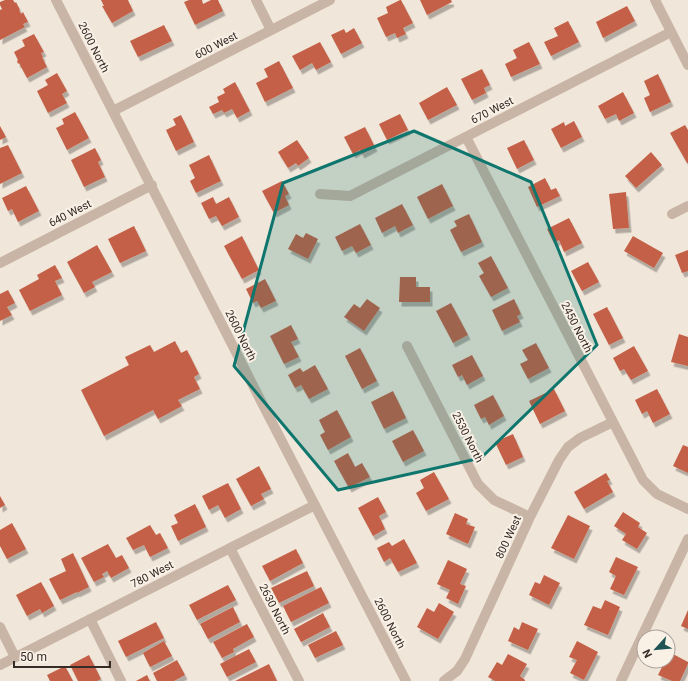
<svg xmlns="http://www.w3.org/2000/svg" width="688" height="681" viewBox="0 0 688 681" font-family="Roboto,sans-serif">
  <style>
    .building { fill: #c36146; filter: url(#shadow) }
    .lines { fill: none; stroke-linecap: round; stroke-linejoin: round }
    .minor { stroke: #c8b5a6; stroke-width: 10 }
    .marked { fill: #0f766e; fill-opacity: 0.2; stroke: #0f766e; stroke-width: 3; stroke-linejoin: round }
    .labels { text-anchor: middle; stroke-width: 4; stroke-linejoin: round; paint-order: stroke }
    .street-label { font-size: 11px; fill: #352b27; stroke: #f9f0e6 }
  </style>
  <defs>
    <filter id="shadow"><feDropShadow dx="2.5" dy="4.5" stdDeviation="0" flood-color="#0004"/></filter>
  </defs>
  <rect width="100%" height="100%" fill="#f1e6da"/>
  <path class="building" d="M5 0H13L15 3 16 2 20 10H19L21 14 23 12 28 22 23 24 25 27 0 40V10L2 9 0 5V2Z
    M101 0H128L133 11 112 23 102 6H104Z
    M189 0H202L203 4 211 0H218L223 11 195 25 184 2Z
    M400 0H401L413 23 403 28 406 34 397 38 395 33 386 37 377 18 388 13 386 7Z
    M420 0H451L452 2 427 15Z
    M627 6 635 21 603 38 596 22Z
    M568 21 579 42 551 56 544 42 558 36 554 28Z
    M164 25 172 41 138 57 130 41Z
    M354 28 362 43 341 54 331 35 344 29 346 33Z
    M34 34 44 52 41 53 43 57H42L47 67 27 78 19 63 18 64 17 61 18 60 14 52 25 46 22 40Z
    M320 42 331 62 316 70 312 63 300 70 292 56Z
    M529 42 540 64 511 77 505 64 517 58 513 50Z
    M279 61 293 88 265 102 256 83 268 77 264 69Z
    M482 69 490 85 484 88 486 93 472 100 461 79Z
    M57 73 67 91 62 94 67 103 48 113 37 91 48 85 45 80Z
    M658 74 671 102 650 112 644 98 650 95 644 81Z
    M235 82 250 111 237 118 232 109 224 113 222 110 213 114 209 107 219 102 217 97 225 93 223 89Z
    M447 87 457 105 428 120 419 103Z
    M623 92 634 113 619 121 616 114 605 119 598 106Z
    M75 112 89 138 67 150 56 128 64 124 62 119Z
    M400 114 408 130 387 140 379 124Z
    M181 115 194 142 176 151 166 130 176 125 173 119Z
    M574 121 582 137 561 148 551 129 564 122 565 126Z
    M685 125 688 130V163H687L670 133Z
    M0 126 6 137 0 140Z
    M365 127 375 147 362 154 360 150 353 154 344 137Z
    M297 140 309 158 298 166 296 163 288 168 278 152Z
    M524 140 534 160 517 169 507 148Z
    M8 145 22 173 0 184V148Z
    M95 148 101 160 98 162 105 177 84 187 71 160Z
    M651 152 662 165 636 188 625 176Z
    M209 155 221 181 196 193 190 181 195 178 189 165Z
    M545 178 551 190 556 188 560 196 537 207 528 187Z
    M282 181 289 194 285 196 289 205 274 213 262 191Z
    M442 184 453 206 428 219 417 197Z
    M26 186 39 211 18 222 12 209 8 211 2 198Z
    M626 192 629 228 613 229 609 194Z
    M213 197 216 204 229 197 239 217 222 226 216 216 209 219 201 203Z
    M402 204 413 225 398 233 395 226 382 233 375 218Z
    M469 214 482 242 461 252 450 230 457 226 454 221Z
    M569 218 582 243 564 252 559 240 554 243 547 229Z
    M360 224 371 245 356 253 352 246 342 251 335 237Z
    M134 226 146 251 120 263 108 239Z
    M306 233 318 239 308 259 288 249 296 234 303 238Z
    M242 236 259 270 242 279 224 246Z
    M633 236 663 253 654 268 624 251Z
    M97 245 112 272 92 282 95 287 84 293 67 262Z
    M688 250V271L682 273 675 255Z
    M491 256 508 288 491 297 479 276 484 273 478 263Z
    M588 262 599 282 582 291 571 271Z
    M55 265 62 278 55 281 62 295 30 311 19 290 39 279 37 275Z
    M400 277H416V287H430V302H399Z
    M265 279 276 301 261 308 257 301 253 303 246 289Z
    M8 290 15 303 7 307 12 315 0 321V294Z
    M367 299 380 308 364 331 344 317 354 304 360 308Z
    M514 299 521 314 517 316 520 322 502 331 492 310Z
    M451 303 468 335 453 343 436 311Z
    M607 307 623 338 609 345 593 314Z
    M291 325 298 339 291 342 299 357 284 364 270 336Z
    M679 334 688 337V366L671 362Z
    M175 341 181 353 187 350 199 374 194 377 200 389 178 400 182 406 158 419 153 410 104 436 81 390 129 365 125 357 150 345 154 352Z
    M536 343 549 368 528 379 520 364 528 360 522 350Z
    M634 346 648 371 631 380 624 369 620 371 613 358Z
    M360 348 377 381 362 389 345 356Z
    M472 355 483 376 467 385 462 375 458 377 452 365Z
    M315 365 328 389 309 399 301 385 295 388 288 375 300 368 303 372Z
    M554 389 565 411 540 424 529 401Z
    M657 389 670 414 653 423 647 411 642 414 635 400Z
    M393 391 406 418 384 429 371 402Z
    M493 395 504 416 489 425 485 417 481 419 474 405Z
    M337 410 351 437 328 450 320 435 325 432 319 420Z
    M413 430 424 451 403 462 392 441Z
    M513 434 523 457 506 465 495 442Z
    M683 445 688 447V473L673 466Z
    M348 453 355 467 362 463 370 477 349 488 334 461Z
    M259 466 271 489 261 494 264 499 251 506 236 479Z
    M434 472 449 499 426 511 416 493 424 488 420 480Z
    M606 473 610 480 607 481 613 492 584 509 574 492Z
    M228 483 241 509 225 518 218 505 209 510 202 496Z
    M0 496 5 505 0 508Z
    M378 497 386 512 379 516 385 529 373 536 358 508Z
    M195 504 206 527 178 541 171 526 178 523 174 515Z
    M623 512 640 523 638 527 647 533 637 549 622 540 626 534 614 526Z
    M455 513 468 519 466 524 475 527 468 544 446 534Z
    M568 515 590 526 574 559 551 548Z
    M12 523 26 549 7 559 0 546V530Z
    M150 525 156 535 160 533 168 548 150 557 144 545 133 550 126 538Z
    M404 539 417 563 398 572 390 558 384 562 377 548 389 542 392 546Z
    M108 544 116 558 122 555 129 568 111 578 107 571 102 574 104 577 94 582 81 558Z
    M296 549 303 563 270 581 262 566Z
    M73 553 89 587 77 593V592L60 600 49 579 66 571 61 559Z
    M616 557 638 567 624 595 610 589 616 576 609 572Z
    M448 560 467 569 460 584 466 586 458 604 446 598 450 590 437 584Z
    M307 571 314 586 279 603 271 588Z
    M544 575 560 583 549 605 529 595 535 582 540 584Z
    M41 582 54 606 42 613 40 609 27 616 16 595Z
    M228 585 236 600 197 620 189 605Z
    M321 587 329 603 291 622 283 606Z
    M605 600 620 607 608 635 584 625 593 606 601 609Z
    M439 603 454 612 438 639 417 627 427 608 434 612Z
    M233 607 240 622 208 639 200 624Z
    M688 610V629L681 626Z
    M323 613 330 627 301 642 294 629Z
    M156 622 164 638 126 657 118 641Z
    M522 622 538 629 528 650 508 641 514 627 519 630Z
    M247 624 254 637 233 649 234 652 222 658 213 642Z
    M336 631 343 645 315 658 308 645Z
    M164 641 172 656 150 667 143 653Z
    M577 641 598 652 584 680 570 673 577 660 569 657Z
    M249 649 256 662 227 677 220 664Z
    M508 654 527 664 520 676 525 680V681H495L488 677 497 662 502 665Z
    M673 654 688 662V664L680 681H672L658 675 665 661 668 663Z
    M89 655 101 679 97 681H78L70 665Z
    M177 660 185 675 174 681H157L153 673Z
    M269 664 277 681H235Z
    M65 666 73 681H50L47 675Z
    M147 675 150 681H136Z"/>
  <g class="lines">
    <path class="minor" d="M56 0 263 405 406 681
      M256 0 271 30
      M655 0 688 65
      M113 111 330 0
      M466 137 643 480 657 494 688 509
      M320 194 350 196 671 32
      M672 214 688 206
      M0 263 152 185
      M407 346 478 484 494 500 530 517
      M230 548 299 681
      M90 619 121 681
      M0 627 15 657
      M0 665 315 505
      M444 681 457 671 465 659 530 517 559 460 568 447 580 438 613 422
      M621 681 688 539"/>
  </g>
  <path class="marked" d="M414 131 531 182 597 345 481 458 338 490 234 366 283 183Z"/>
  <g class="labels">
    <g class="street-label">
      <text transform="translate(216 45) rotate(-27)" y="4">600 West</text>
      <text transform="translate(94 47) rotate(63)" y="4">2600 North</text>
      <text transform="translate(492 110) rotate(-27)" y="4">670 West</text>
      <text transform="translate(70 213) rotate(-27)" y="4">640 West</text>
      <text transform="translate(577 327) rotate(63)" y="4">2450 North</text>
      <text transform="translate(241 335) rotate(63)" y="4">2600 North</text>
      <text transform="translate(468 437) rotate(63)" y="4">2530 North</text>
      <text transform="translate(508 537) rotate(-65)" y="4">800 West</text>
      <text transform="translate(152 574) rotate(-27)" y="4">780 West</text>
      <text transform="translate(275 609) rotate(63)" y="4">2630 North</text>
      <text transform="translate(390 623) rotate(63)" y="4">2600 North</text>
    </g>
  </g>
  <g transform="translate(656 649) rotate(243)"><circle r="19" fill="#f9f0e6" stroke="#aba19a"/>
  <path d="M0-3L7 15L0 10L-7 15Z" fill="#1e5355"/>
  <text y="-6" font-size="11" font-weight="bold" text-anchor="middle" fill="#352b27">N</text>
  </g>
  <path d="M14 661v6h96v-6" fill="none" stroke="#352b27" stroke-width="2"/>
  <text x="20" y="661" font-size="12" fill="#352b27" stroke="#f9f0e6" stroke-width="3" paint-order="stroke">50 m</text>
</svg>
